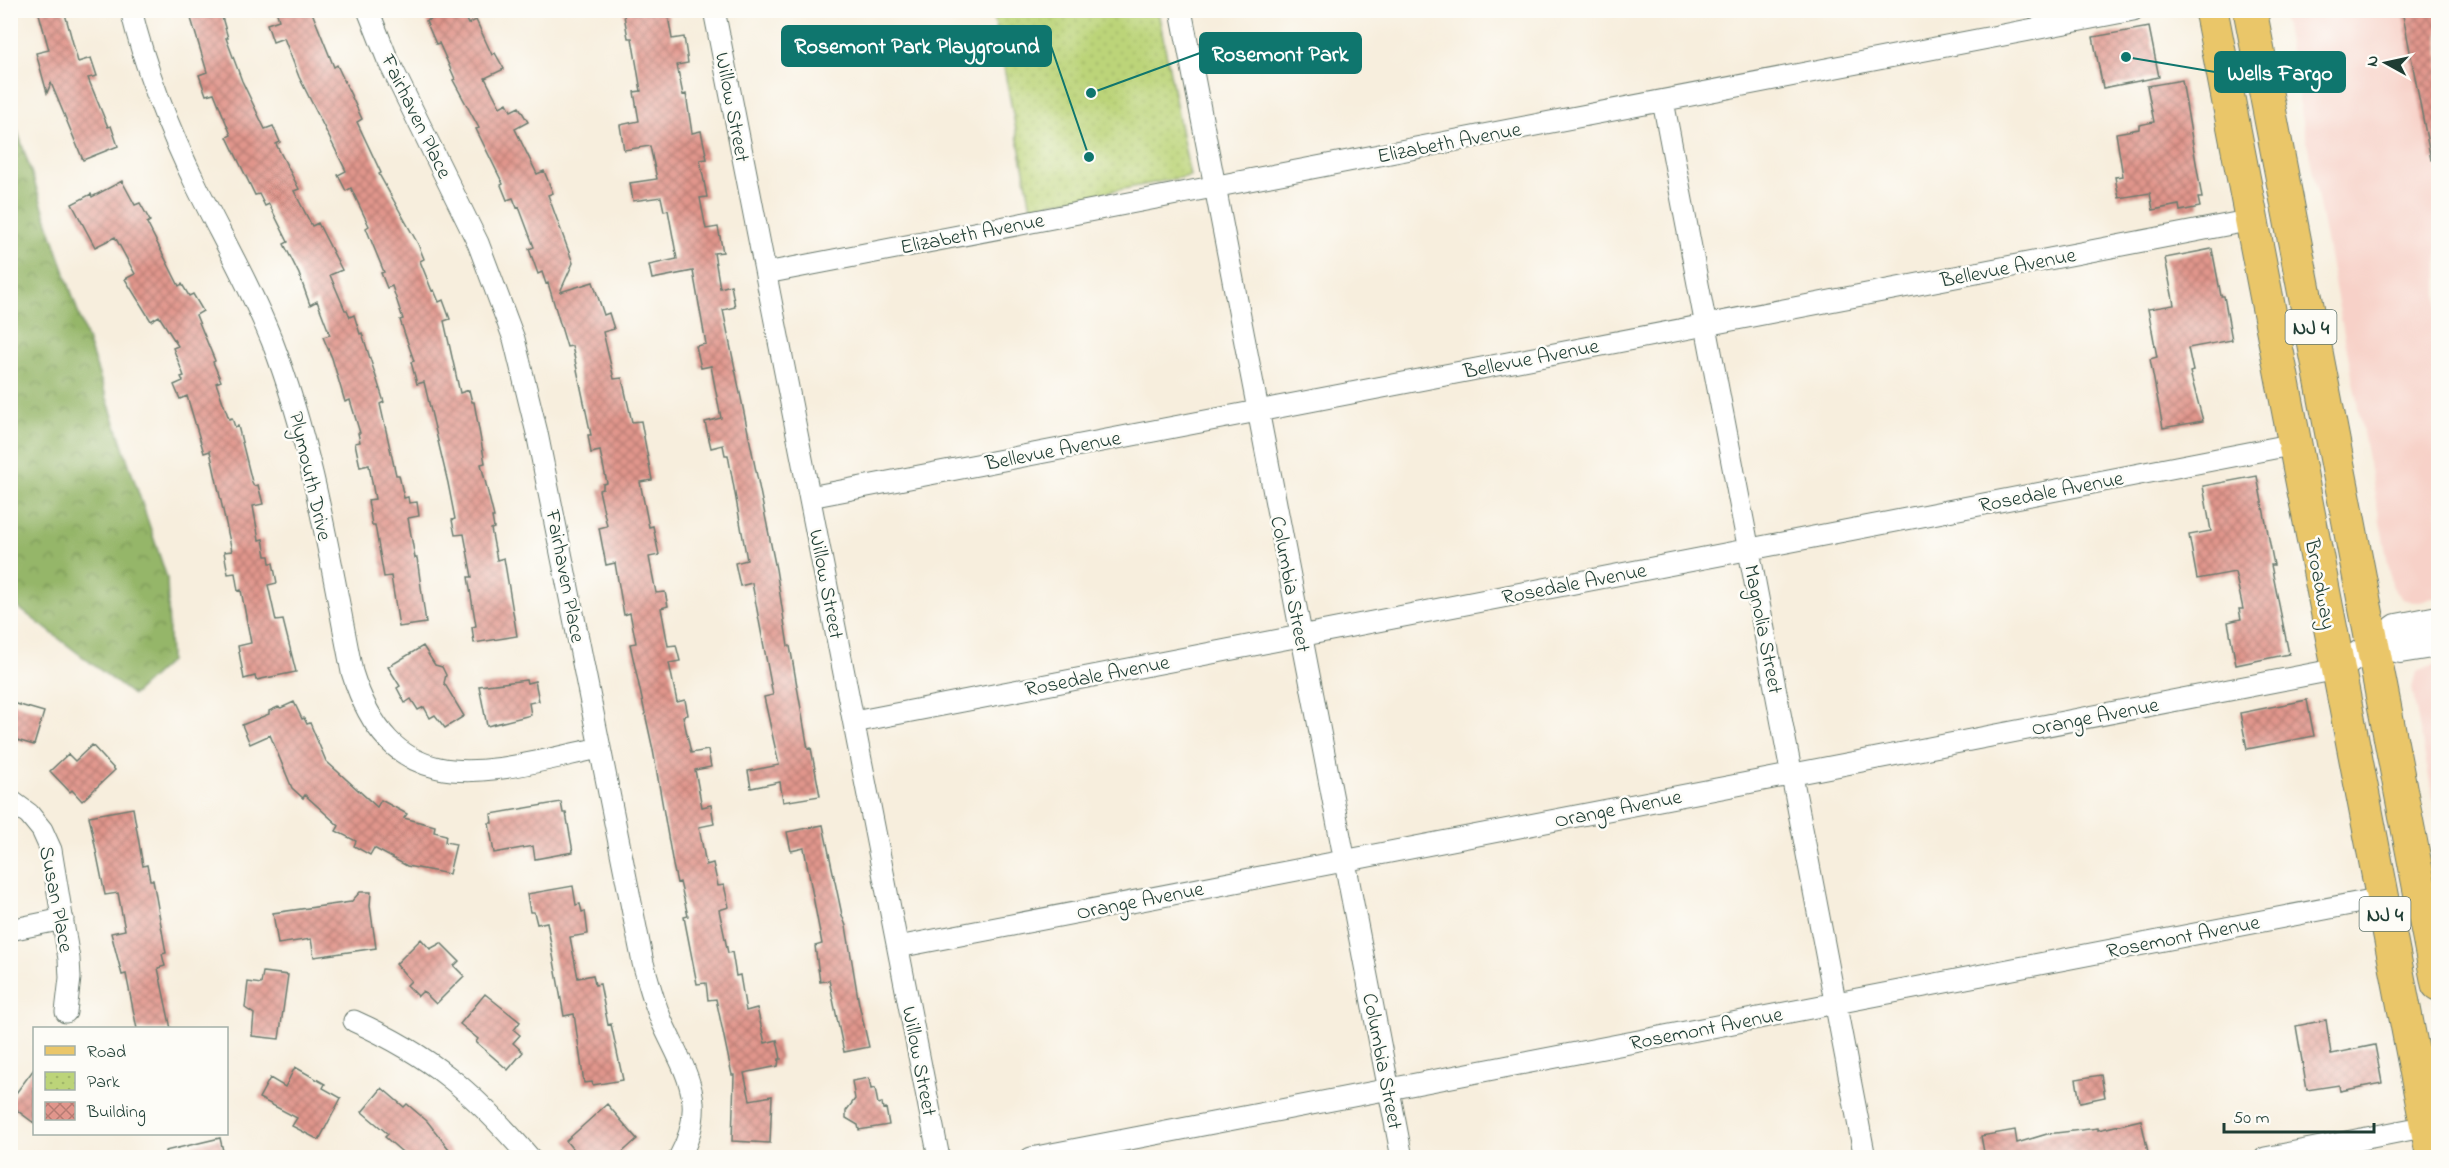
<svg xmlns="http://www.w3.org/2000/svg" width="2449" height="1168" viewBox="0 0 2449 1168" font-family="'Indie Flower',sans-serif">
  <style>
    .built { fill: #f7d1c8 }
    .forest { fill: url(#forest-crowns); stroke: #5a7a4e; stroke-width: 1.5 }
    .park { fill: url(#park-dots); stroke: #6e8856; stroke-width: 1.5 }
    .building { fill: url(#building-cross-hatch) }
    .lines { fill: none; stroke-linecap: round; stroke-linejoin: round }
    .minor-casing { stroke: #6b7b6f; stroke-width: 23 }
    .tertiary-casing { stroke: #6b7b6f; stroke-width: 28 }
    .primary-casing { stroke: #6b7b6f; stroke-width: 35 }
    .minor { stroke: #fff; stroke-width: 21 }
    .tertiary { stroke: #fff; stroke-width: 26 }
    .primary { stroke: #eac669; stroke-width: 33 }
    .labels { text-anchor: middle; stroke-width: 5; stroke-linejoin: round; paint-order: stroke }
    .shield { fill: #fdfcf7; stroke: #62766e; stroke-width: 1.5 }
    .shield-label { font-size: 20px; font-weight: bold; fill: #1f3d34 }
    .street-label { font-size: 21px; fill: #1f3d34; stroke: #fdfcf7 }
    .leader { fill: none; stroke: #0f766e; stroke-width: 2 }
    .callout-dot { fill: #0f766e; stroke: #fdfcf7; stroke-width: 2 }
    .callout { fill: #0f766e; stroke: #0f766e; stroke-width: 2 }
    .callout-label { font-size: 22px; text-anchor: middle; font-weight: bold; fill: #fff }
  </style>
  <defs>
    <pattern id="forest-crowns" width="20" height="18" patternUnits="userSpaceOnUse" patternTransform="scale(1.5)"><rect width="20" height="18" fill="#95b669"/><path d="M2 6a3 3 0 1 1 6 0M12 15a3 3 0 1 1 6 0" fill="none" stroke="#799557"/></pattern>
    <pattern id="park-dots" width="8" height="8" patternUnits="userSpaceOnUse" patternTransform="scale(1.5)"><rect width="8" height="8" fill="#bcd479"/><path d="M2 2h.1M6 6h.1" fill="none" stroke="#a1b769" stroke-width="1.8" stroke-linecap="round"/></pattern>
    <pattern id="building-cross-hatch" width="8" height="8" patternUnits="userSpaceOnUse" patternTransform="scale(1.5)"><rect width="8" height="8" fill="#e1968c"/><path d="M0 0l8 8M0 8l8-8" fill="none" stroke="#b67c73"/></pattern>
  </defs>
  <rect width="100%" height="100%" fill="#fdfcf7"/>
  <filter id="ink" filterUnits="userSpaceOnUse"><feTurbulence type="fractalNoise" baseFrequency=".0167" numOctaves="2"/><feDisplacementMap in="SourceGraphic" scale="12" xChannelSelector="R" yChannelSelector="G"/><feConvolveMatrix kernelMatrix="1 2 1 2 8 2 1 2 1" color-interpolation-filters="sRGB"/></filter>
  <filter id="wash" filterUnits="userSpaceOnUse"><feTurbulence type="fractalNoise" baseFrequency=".008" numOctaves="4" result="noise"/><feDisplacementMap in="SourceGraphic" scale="24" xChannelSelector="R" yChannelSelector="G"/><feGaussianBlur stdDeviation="1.35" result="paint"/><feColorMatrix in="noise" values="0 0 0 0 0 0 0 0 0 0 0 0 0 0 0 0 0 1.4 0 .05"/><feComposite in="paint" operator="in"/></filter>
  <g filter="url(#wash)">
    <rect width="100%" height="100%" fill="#f7eedd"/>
    <path class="built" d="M2282 11H2438V597L2414 602 2402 599 2393 589Z
      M2438 664V825L2412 688 2416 672Z"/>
    <path class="forest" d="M10 109 167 578 170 661 133 695 11 602Z"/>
    <path class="park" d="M993 11H1158L1190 176 1031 207Z"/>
    <g id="blocks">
      <path class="building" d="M38 10H64L78 62 91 58 97 76 88 78 108 127 111 126 118 146 83 160 51 83 47 93 36 53 49 50Z
        M194 10H220L228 38H226L242 81 265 129 273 126 280 142 276 144 299 189 294 191 312 226 318 223 342 270 330 275 345 310H347L350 317 354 315 360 334 362 333 384 402 380 404 396 475H399L404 498 408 497 409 503 417 502 419 516 408 518 415 558H417L426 623 399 627 391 576 384 577 375 525H372L368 500 375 499 369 465 360 467 355 443 360 442 358 433H360L350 400 345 402 332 358 323 337 330 335 317 301 310 305 299 274 284 244 288 242 269 204 265 206 259 194 255 195 227 137 231 135 214 93 206 95 199 75 207 72 190 15 195 13Z
        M276 10H311L334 67 337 65 362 119 357 122 381 173 379 174 418 244 424 259 420 261 432 291 434 290 439 302 443 300 450 319 444 321 460 393 469 390 472 402H474L485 463 481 464 494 517H492L494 528 491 529 497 560 504 558 517 636 474 643 472 627 476 626 468 577H472L464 534 455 535 452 520 455 519 448 483 424 382 417 384 411 362 414 361 400 320 403 319 392 286 387 288 381 273 384 272 366 228 369 226 351 188 346 191 338 175 346 171 299 77 284 38 273 42 267 24 279 20Z
        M437 10H462L468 24 476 20 492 55 495 53 504 69 485 78 500 107 507 103 511 111 519 107 528 122 515 129 537 174 544 171 553 193 548 195 573 263 560 292 593 282 604 315 609 313 614 329 603 332 614 379 622 378 632 422 641 421 652 480 640 482 649 527 653 526 659 555 649 557 656 593 665 592 668 606 661 608 668 646 676 645 680 661 669 663 677 702 685 700 688 715 683 716 691 753 708 750 711 767 695 770 702 807 711 805 714 824 699 827 706 865 713 863 718 886 724 885 729 907 719 910 728 953 732 952 736 976 740 975 746 1011 757 1008 765 1043 777 1040 781 1059H779L778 1066 744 1073 750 1100 772 1096 770 1143 732 1141 734 1075H732L716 999 708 1000 706 983 697 984 684 917 688 916 680 882 677 883 673 865 653 750 630 644 636 643 630 613 624 615 615 563 606 565 599 528 607 526 599 490 603 489V484L607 483 600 451 591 453 588 435H591L572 346 567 347 548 283 546 284 542 272 538 274 529 249 534 247 519 207 517 208 513 198 507 200 501 185 503 184 476 129 479 128 453 80 455 79 439 43 436 44 426 21 440 15Z
        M623 10H667L672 39 684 37 688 63 677 65 683 95 686 94 692 133 701 131 707 159 700 160 707 197 700 198 706 229 718 227 723 252 714 253 720 288 731 285 735 307 723 310 776 569 788 646H790L808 749 811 748 820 796 783 802 780 782 751 788 748 771 779 765 764 697 773 695 752 583 740 586 735 563 747 560 728 455H725L723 445 711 448 705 422 721 418 711 366 701 368 696 346 706 344 693 271 652 279 649 265 677 259 668 210 664 211 661 197 633 201 630 183 657 179 650 146 624 150 620 125 639 121 634 92 641 91 632 38H628Z
        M2402 10H2439V159L2431 160Z
        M2149 27 2159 77 2103 88 2093 37Z
        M2182 80 2202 198H2198L2200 207 2180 211 2179 205 2153 210 2150 193 2119 198 2115 177 2123 176 2116 133 2139 129V125L2154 122 2147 86Z
        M122 181 135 205 140 203 150 221 147 223 179 286 182 284 189 296 193 294 203 311 196 315 215 361 213 362 221 381 216 383 229 419 232 418 235 427 238 426 252 482 254 486 258 485 263 504 253 506 259 540 263 539 266 556H269L270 563H273L277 583 268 585 276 621 283 620 296 672 256 680 255 676 244 679 238 646 251 643 241 590 238 591 235 573 228 574 224 552 232 551 210 451 204 453 187 396 180 399 174 385 183 381 181 377 184 376 173 348 178 346 159 316 151 321 125 279 135 274 115 237 95 247 72 204 91 194 92 197Z
        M2212 249 2221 296H2224L2232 340 2188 348 2193 371 2190 372 2203 421 2163 428 2150 359 2157 357 2148 309 2174 305 2165 258Z
        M2257 476 2274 565H2271L2289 654 2236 665 2228 622 2241 619 2239 609H2243L2235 572 2197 579 2189 535 2211 531 2203 486Z
        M423 646 435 665 442 667 446 675 444 683 464 716 445 728 435 715 430 718 424 707 418 710 411 699 405 703 397 688 400 686 388 667Z
        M526 680 527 683 535 681 539 701 529 703 531 715 487 726 479 686Z
        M2307 700 2314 736 2247 749 2240 713Z
        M294 702 302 719 304 718 307 724 310 723 326 761 377 807 381 800 407 814 404 818 435 826 434 832 446 835 445 842 456 844 449 874 407 866 374 848 370 855 354 846 356 841 336 831 339 826 305 795 303 798 292 788 270 735 250 744 242 725 269 714V711L278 707 281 708Z
        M13 703 44 712 34 745 10 738V711Z
        M92 745 115 770 82 801 72 790 70 792 50 771 68 754 75 761Z
        M561 802 563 813H566L573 852 535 859 533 846 494 853 489 823H492L491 814Z
        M133 808 143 866 147 865 150 880H153L166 953 162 954 165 966 158 968 171 1029H137L126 974 122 975 111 933 125 930 118 893 105 895 89 816Z
        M823 825 842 915 846 926 859 1004 869 1047 844 1052 829 980 820 982 815 946 822 944 804 848 791 851 787 832Z
        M573 886 576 905 580 904 582 912 585 911 588 934 570 937 578 978 593 975 595 985 600 984 608 1025 611 1024 623 1080 593 1085 592 1082 584 1083 574 1014 564 1016 547 922 537 924 534 912H530L527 894Z
        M360 892H371L370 906 376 948 314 957 311 939 278 944 273 913 351 902Z
        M421 939 430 949 441 943 459 961 454 966 464 976 436 1004 423 991 418 996 407 985 411 981 396 964Z
        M263 972 288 975 279 1039 252 1036 254 1014 245 1008 248 982 261 984Z
        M485 994 520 1022 514 1030 520 1035 513 1043 523 1052 508 1070 476 1042 478 1039 460 1024Z
        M2326 1020 2331 1054 2375 1045 2382 1083 2340 1091 2339 1085 2307 1090 2296 1026Z
        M295 1067 325 1084 323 1088 341 1098 319 1140 292 1126 297 1118 259 1098 270 1078 285 1087Z
        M34 1069V1123L10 1105V1101Z
        M2101 1075 2105 1097 2080 1102 2076 1079Z
        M869 1078 871 1089 875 1088 878 1104 882 1103 883 1109 886 1108 889 1125 859 1130 858 1125 846 1118V1111L855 1099 852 1081Z
        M382 1088 404 1107 407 1104 427 1121 456 1158H409L385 1137 388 1134 362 1112Z
        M607 1104 637 1139 616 1158H580L566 1141Z
        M2141 1120 2148 1152 2126 1158H1983L1982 1153 1984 1152 1981 1136 2015 1130 2017 1143 2047 1134 2098 1128V1130Z
        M220 1138 224 1155 214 1158H165V1151Z"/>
    </g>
  </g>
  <g filter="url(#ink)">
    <use href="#blocks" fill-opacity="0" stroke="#6b7b6f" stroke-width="1.5"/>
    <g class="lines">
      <defs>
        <path id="minor" d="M131 10C146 72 170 132 198 189 223 239 251 288 272 341 313 447 330 560 352 672 395 810 492 770 600 748
          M368 10 387 58 478 243 514 339 537 433 643 963C649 983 654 1004 663 1024 686 1074 709 1103 679 1158
          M714 10 939 1158
          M1181 10 1402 1158
          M1663 101 1865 1158
          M766 273 2133 10
          M810 497 2252 220
          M854 722 2295 444
          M10 800 29 814 42 830 51 850 69 959 70 978 66 1012
          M10 930 63 919
          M898 947 2338 669
          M354 1021C432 1056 474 1093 530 1158
          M1031 1158 2382 898
          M2265 1158 2438 1124"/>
        <path id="tertiary" d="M2372 643 2400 650 2438 644
          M2338 669 2397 627 2438 619"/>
        <path id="primary" d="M2211 10 2433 1158
          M2250 10 2438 984"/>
      </defs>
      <use href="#minor" class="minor-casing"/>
      <use href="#tertiary" class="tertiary-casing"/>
      <use href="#primary" class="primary-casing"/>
      <use href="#minor" class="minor"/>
      <use href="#tertiary" class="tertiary"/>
      <use href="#primary" class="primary"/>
    </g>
  </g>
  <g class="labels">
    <g class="shield">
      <rect x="2285.5" y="310" width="51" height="34" rx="4.5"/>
      <rect x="2359.5" y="897" width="51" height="34" rx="4.5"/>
    </g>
    <g class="shield-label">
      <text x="2311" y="334">NJ 4</text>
      <text x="2385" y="921">NJ 4</text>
    </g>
    <g class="street-label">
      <text transform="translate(733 107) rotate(79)" y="7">Willow Street</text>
      <text transform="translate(417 116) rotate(64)" y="7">Fairhaven Place</text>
      <text transform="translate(1449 142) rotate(-11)" y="7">Elizabeth Avenue</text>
      <text transform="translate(972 233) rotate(-11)" y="7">Elizabeth Avenue</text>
      <text transform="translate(2008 267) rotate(-11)" y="7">Bellevue Avenue</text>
      <text transform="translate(1531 358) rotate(-11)" y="7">Bellevue Avenue</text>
      <text transform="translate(1053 450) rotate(-11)" y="7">Bellevue Avenue</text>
      <text transform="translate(311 476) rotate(77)" y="7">Plymouth Drive</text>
      <text transform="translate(2051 491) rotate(-11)" y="7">Rosedale Avenue</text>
      <text transform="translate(566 576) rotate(79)" y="7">Fairhaven Place</text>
      <text transform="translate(1574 583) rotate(-11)" y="7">Rosedale Avenue</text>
      <text transform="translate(827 584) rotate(79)" y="7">Willow Street</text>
      <text transform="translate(1291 584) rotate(79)" y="7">Columbia Street</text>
      <text transform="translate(2321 584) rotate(79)" y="7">Broadway</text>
      <text transform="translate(1764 629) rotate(79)" y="7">Magnolia Street</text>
      <text transform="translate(1097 675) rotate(-11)" y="7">Rosedale Avenue</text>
      <text transform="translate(2095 716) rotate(-11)" y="7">Orange Avenue</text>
      <text transform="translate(1618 808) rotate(-11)" y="7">Orange Avenue</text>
      <text transform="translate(57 899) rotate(79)" y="7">Susan Place</text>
      <text transform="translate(1140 900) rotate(-11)" y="7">Orange Avenue</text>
      <text transform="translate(2183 936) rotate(-11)" y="7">Rosemont Avenue</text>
      <text transform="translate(1706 1028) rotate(-11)" y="7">Rosemont Avenue</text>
      <text transform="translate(920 1061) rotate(79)" y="7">Willow Street</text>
      <text transform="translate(1383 1061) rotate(79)" y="7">Columbia Street</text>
    </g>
  </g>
  <path class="leader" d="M1089 157L1051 46M1091 93L1200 53M2126 57L2215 72"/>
  <g class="callout-dot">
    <circle cx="1089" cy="157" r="6"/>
    <circle cx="1091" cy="93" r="6"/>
    <circle cx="2126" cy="57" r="6"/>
  </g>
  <g class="callout">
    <rect x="782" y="26" width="269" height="40" rx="6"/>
    <rect x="1200" y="33" width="161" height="40" rx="6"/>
    <rect x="2215" y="52" width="130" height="40" rx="6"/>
  </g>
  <g class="callout-label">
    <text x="917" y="53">Rosemont Park Playground</text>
    <text x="1280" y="61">Rosemont Park</text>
    <text x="2280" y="80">Wells Fargo</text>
  </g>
  <rect width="2449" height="1168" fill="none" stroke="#fdfcf7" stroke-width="36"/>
  <rect x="33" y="1027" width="195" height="108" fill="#fdfcf7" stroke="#a4b0a9" stroke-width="1.5"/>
  <rect x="45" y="1046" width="30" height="9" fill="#eac669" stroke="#a4b0a9" stroke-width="1.5"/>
  <text x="87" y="1057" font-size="18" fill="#1f3d34">Road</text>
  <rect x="45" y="1072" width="30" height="18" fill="url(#park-dots)" stroke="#a4b0a9" stroke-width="1.5"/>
  <text x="87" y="1087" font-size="18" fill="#1f3d34">Park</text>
  <rect x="45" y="1102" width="30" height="18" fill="url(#building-cross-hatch)" stroke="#a4b0a9" stroke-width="1.5"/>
  <text x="87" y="1117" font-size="18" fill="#1f3d34">Building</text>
  <g transform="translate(2386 63) rotate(278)" stroke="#fdfcf7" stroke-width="4.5" paint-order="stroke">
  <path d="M0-4.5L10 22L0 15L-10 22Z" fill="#1f3d34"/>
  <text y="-9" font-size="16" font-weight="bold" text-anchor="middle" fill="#1f3d34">N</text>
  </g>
  <path d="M2224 1123v9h150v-9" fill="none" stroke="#1f3d34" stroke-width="3"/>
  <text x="2233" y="1123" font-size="18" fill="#1f3d34" stroke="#fdfcf7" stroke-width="4.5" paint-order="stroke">50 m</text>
</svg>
